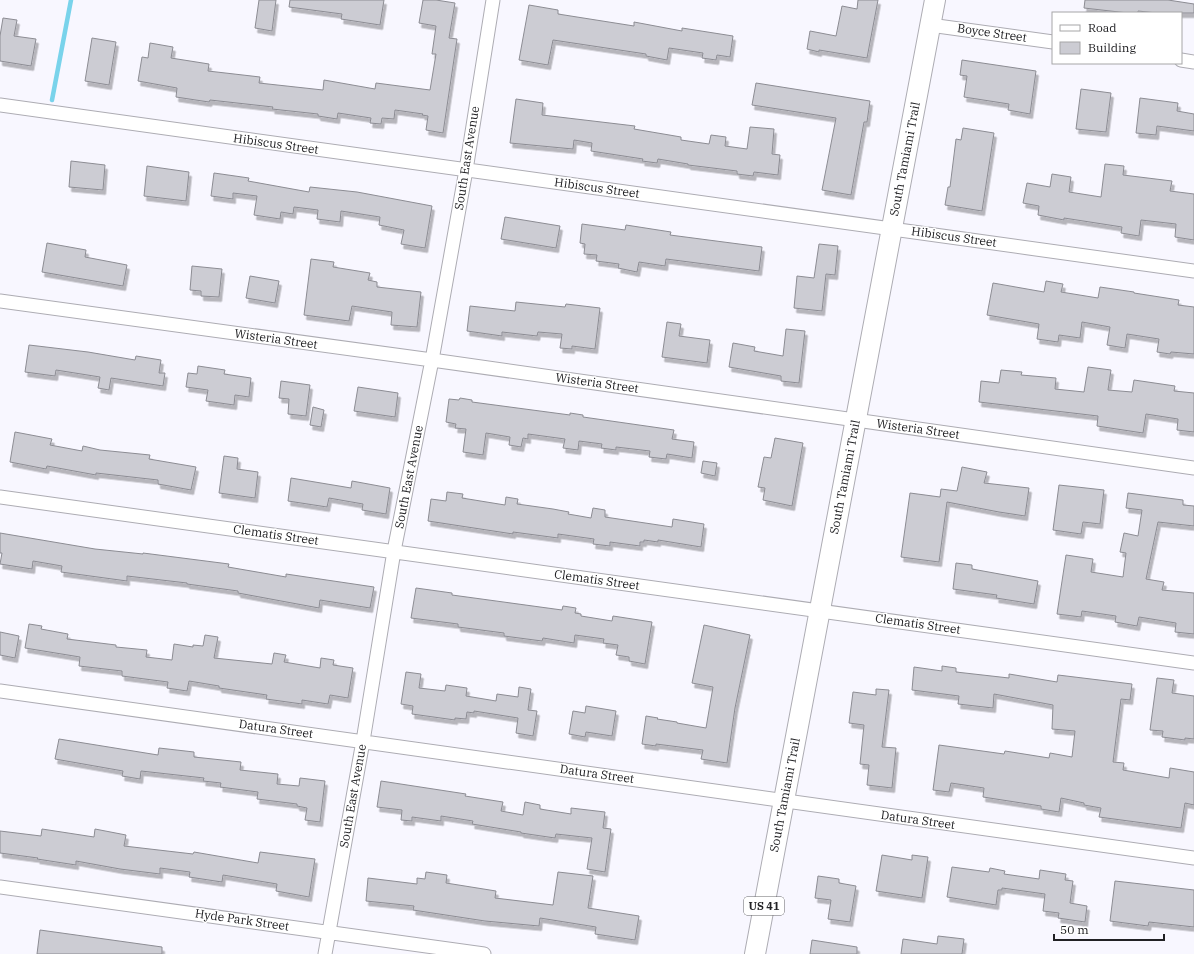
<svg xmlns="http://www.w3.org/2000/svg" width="1194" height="954" viewBox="0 0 1194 954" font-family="'IBM Plex Serif',serif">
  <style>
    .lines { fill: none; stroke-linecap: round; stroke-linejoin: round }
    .stream { stroke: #79d3eb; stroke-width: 4.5 }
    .building { fill: #ccccd3; stroke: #8c8c93; filter: url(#shadow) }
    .street-casing { stroke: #adacb3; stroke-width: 15 }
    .primary-casing { stroke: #adacb3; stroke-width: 22 }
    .street { stroke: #fff; stroke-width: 13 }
    .primary { stroke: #fff; stroke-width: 20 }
    .labels { text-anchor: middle; stroke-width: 3; stroke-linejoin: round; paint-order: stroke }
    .shield { fill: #fff; stroke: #646466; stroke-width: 1 }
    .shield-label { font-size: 11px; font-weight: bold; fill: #212124 }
    .street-label { font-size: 12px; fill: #212124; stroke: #fff }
  </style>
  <defs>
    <filter id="shadow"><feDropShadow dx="2.5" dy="4.5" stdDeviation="0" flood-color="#0004"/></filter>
  </defs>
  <rect width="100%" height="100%" fill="#f8f7ff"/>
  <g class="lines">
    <path class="stream" d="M52 100 71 0"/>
  </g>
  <path class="building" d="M259 0H276L272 31 255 28Z
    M290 0H384L380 25 341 19 342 14 289 7Z
    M423 0H436L455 3 449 38 457 39 443 133 426 130 428 116 422 115 423 114 395 110 394 119 382 118 381 124 370 123 371 118 338 113 337 119 318 116V114L272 109 273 107 210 100 209 102 176 97 177 88 138 81 142 57 148 58 150 43 173 47 171 58 209 64 208 71 260 77 259 83 323 90 324 80 375 89 376 83 430 90 436 54H432L436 26 419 23Z
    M858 0H878L867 58 819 50V52L807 49 810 31 836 36 842 6 857 9Z
    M1085 0H1168L1194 4V13H1157L1138 11V13H1128L1084 8Z
    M529 5 558 10V14L634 26V22L682 31V28L733 36 730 57 717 55 716 60 702 58 703 53 669 48 667 60 646 56V54L553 40 548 65 519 60Z
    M3 18 17 20 14 36 36 39 31 66 0 61V36Z
    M92 38 116 42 109 85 85 81Z
    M962 60 1036 71 1030 114 1008 110 1009 104 964 97 967 76 960 75Z
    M756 83 870 101 867 122H864L851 195 822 190 836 118 752 105Z
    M1081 89 1111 93 1106 132 1076 129Z
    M1140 98 1178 103 1177 111 1194 114V131L1157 126 1156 135 1136 133Z
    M516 99 543 103 542 115 635 126 634 129 681 137V140L709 144 711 135 726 137 725 146 747 149 750 127 774 129 772 154 780 155 778 175 754 172 753 176 737 174V171L688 165V164L658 159 657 163 642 161 643 159 591 151 592 143 574 140 573 149 510 143Z
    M963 128 994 133 982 211 945 205 948 187H950L956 139 961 140Z
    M71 161 105 165 103 190 69 187Z
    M1105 164 1124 166 1123 175 1172 181 1170 191 1194 194V240L1175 237 1176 224 1141 220 1139 236 1121 233 1122 227 1064 218V220L1038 215 1039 206 1023 203 1027 183 1050 187 1052 174 1071 177 1069 192 1101 197Z
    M147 166 189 172 186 201 144 196Z
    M214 173 249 178 248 181 309 192 310 187 357 192 432 206 425 248 401 244 404 230 379 225 380 217 341 211 340 222 317 219 318 210 294 207 293 214 281 212 280 219 254 215 257 196 233 193V199L211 196Z
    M505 217 560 226 556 248 501 239Z
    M582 224 625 230 626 225 671 232 670 235 762 247 759 271 666 259 665 266 639 262 637 272 618 268 619 264 596 261 597 255 584 254 585 244 580 243Z
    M47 243 86 250 85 257 127 265 123 286 42 272Z
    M819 244 838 246 835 275 826 274 822 311 794 308 797 276 814 278Z
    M311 259 334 262 333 267 370 273 368 280 377 282V287L421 292 417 327 391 325 392 312 352 306 349 321 304 315Z
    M192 266 222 269 219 297 201 296V291L190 290Z
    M250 276 279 281 275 303 246 298Z
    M1046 281 1063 284 1061 292 1098 298 1100 287 1134 292V293L1179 300 1178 305 1194 307V354L1171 352 1170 354 1157 352 1159 339 1127 334 1125 348 1107 345 1110 327 1082 322 1080 338 1059 335 1058 342 1037 339 1039 324 987 315 993 283 1044 292Z
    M516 302 565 307 566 304 600 308 595 349 572 346V349L560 348 562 334 538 332 537 336 502 332V336L467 331 470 306 515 311Z
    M667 322 681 324 679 336 710 340 707 363 662 357Z
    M786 329 805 331 799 383 781 381V376L729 367 733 343 755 347 754 351 783 356Z
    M29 345 88 352 135 360 136 356 161 360 159 373H165L163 386 111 378 109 390 98 388 100 377 56 370 55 376 25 372Z
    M198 366 225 370 224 374 251 378 249 397 235 395 234 405 206 401 208 390 186 387 188 373 197 374Z
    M1088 367 1111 370 1108 390 1132 392 1134 380 1175 386 1174 391 1194 393V432L1177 430 1178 419 1146 414 1143 433 1097 426 1098 416 979 402 981 381 999 383 1001 370 1022 372 1021 375 1056 378 1055 389 1084 392Z
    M281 381 310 385 306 416 288 414 289 399 279 398Z
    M358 387 398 393 395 417 354 411Z
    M460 398 472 400V402L570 415V413L583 415V417L674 430 672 439 694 442 692 458 667 454 666 459 649 457 650 451 616 447V450L601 448 602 444 579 441 578 450 563 448 565 439 528 434V439L523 438 521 447 509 445 510 437 486 433 483 455 463 452 466 429 455 428 456 424 446 422 449 399 459 400Z
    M313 407 324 410 321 427 310 425Z
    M15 432 52 439 50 445 82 451 83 446 100 450 150 455 149 459 196 467 191 490 158 484V480L96 473V475L47 466 46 469 10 462Z
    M775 438 803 443 792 506 763 500 765 488 758 487 764 457 771 458Z
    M224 456 238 458 237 469 258 472 255 498 219 493Z
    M703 461 717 463 715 476 701 473Z
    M962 467 987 472 984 483 1029 488 1025 516 999 512 947 502 939 562 901 557 910 493 940 497 941 489 957 491Z
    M291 478 351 488 352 481 390 488 386 514 362 510 363 504 329 498 327 507 288 501Z
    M1059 485 1104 490 1100 524 1083 522 1081 534 1053 530Z
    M447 492 463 494 462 498 505 505 506 497 518 499 517 504 553 509 569 512 568 514 591 518 593 508 605 510V517L672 527 673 519 704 524 701 547 658 540V542L644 540V542H640V546L610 542V546L593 544 594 539 558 534V538L513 532V534L428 521 431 499 446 501Z
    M1128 493 1183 500V505L1194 506V526L1158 522 1146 579 1164 582 1162 590 1194 593V634L1175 632 1176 623 1139 617 1137 626 1115 622 1116 616 1082 611 1081 617 1057 614 1066 555 1093 559 1091 572 1123 577 1126 553 1120 552 1124 533 1138 536 1142 510 1126 508Z
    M0 533 95 549 143 554V553L229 564 228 567 286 577V574L374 587 370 608 320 600 319 608 238 593V591L187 584V583L127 576V581L61 572 62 566 33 561 32 569 0 564 2 553H0Z
    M956 563 972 565V569L1038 581 1034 604 996 598 997 595 953 589Z
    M416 588 452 593V595L562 610 563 606 576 608 575 613 581 614V616L612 621 613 616 652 622 645 664 629 661V657L616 655 618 645 603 643 604 639 575 635 574 643 543 638 542 641 504 636V633L458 627V624L411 618Z
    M29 624 42 626 41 629 68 634 67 639 116 645V647L147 650 146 657 172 660 174 644 193 647V645L203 646 205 635 218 637 214 658 272 664 274 653 286 655 284 662 320 668 321 658 334 660 333 665 353 668 348 698 330 695 328 704 302 700V704L266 699 267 695 219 688V686L189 681 187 691 167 688 168 682 122 676V671L79 666 80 657 25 648Z
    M704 625 750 635 735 708 727 763 701 759 703 750 656 744V746L642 744 646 716 658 718 657 719 677 722V723L706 728 713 687 692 683Z
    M0 632 19 636 15 658 0 655Z
    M942 666 956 668V672L1009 678V674L1057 682 1058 675 1132 684 1130 700 1121 699 1113 762 1124 763 1123 770 1169 778 1170 768 1194 772V805L1185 803 1181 828 1099 817 1101 808 1084 805V803L1061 798 1059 812 1041 809V806L983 797 984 788 951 783 949 792 933 790 939 745 1004 754 1005 751 1049 758 1050 753 1072 757 1075 731 1052 729 1053 705 994 694 993 708 958 704 959 696 912 690 914 667 942 671Z
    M406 672 421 674 419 688 445 691 446 685 467 688 466 696 496 701 497 694 518 697 519 687 531 689 528 710 537 711 533 736 516 733 518 718 474 711V713L467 712 466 719 455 718V720L412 714 413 706 401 704Z
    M1157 678 1174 680 1172 693 1194 696V739L1185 738V740L1162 737 1163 731 1150 730Z
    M876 689 889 690 882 747 896 748 892 788 867 785 869 765 860 764 864 725 849 723 853 692 876 695Z
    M586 706 616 711 612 736 586 732 585 737 569 734 573 711 585 713Z
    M59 739 158 755 159 748 194 752V757L241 762 240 770 278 774 277 784 299 786 300 778 325 781 320 822 305 820 307 808 297 806V804L257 799 258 792 220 787 221 783 203 781 204 778 141 771 140 779 122 776 123 771 55 759Z
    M381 781 466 794 465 796 503 802 501 811 523 815 525 802 540 805V809L571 814V808L605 812 603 828 611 829 605 872 587 869 592 838 556 834 555 838 521 833V832L472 824 473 821 441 816V821L412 817V821L401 820 402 810 377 807Z
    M42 829 94 837 95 829 126 835 124 846 193 854 194 852 258 863 260 852 315 859 309 897 276 891 277 884 223 875 222 882 189 877 190 872 160 868V874L120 869 76 861V865L37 859 38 858 0 853V831L41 836Z
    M882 855 912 860V855L928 857 922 898 876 891Z
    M952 867 989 872 990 868 1005 871 1004 874 1039 879 1040 870 1066 874 1065 880 1073 881 1070 903 1087 906 1085 922 1058 918 1059 913 1043 911 1045 894 1002 888V890H998L996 905 947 897Z
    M426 872 447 875 446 883 496 891 495 898 553 905 558 872 593 876 588 908 639 916 635 940 595 934 596 927 540 918 539 926 485 921 413 910 414 906 366 901 368 878 417 884V878L425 879Z
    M818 876 839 879V883L856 886 850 922 828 919 831 900 815 898Z
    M1115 881 1194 890V927L1149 922 1148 926 1110 921Z
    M40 930 162 947V954H37Z
    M938 936 964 939 962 954H901L903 939 937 944Z
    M812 940 857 947V954H810Z"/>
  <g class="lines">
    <defs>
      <path id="street" d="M930 25 1053 42
        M1181 60 1194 62
        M0 105 1194 271
        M0 301 432 360 1194 468
        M0 497 1194 663
        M0 691 1194 858
        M0 887 484 954
        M325 954 363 741 394 551 432 360 466 170 493 0"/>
      <path id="primary" d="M755 954 935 0"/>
    </defs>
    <use href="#street" class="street-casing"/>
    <use href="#primary" class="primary-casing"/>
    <use href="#street" class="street"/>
    <use href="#primary" class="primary"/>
  </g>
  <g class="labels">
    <rect class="shield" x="744" y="897" width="40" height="18" rx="3"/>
    <g class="shield-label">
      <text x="764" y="910">US 41</text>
    </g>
    <g class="street-label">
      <text transform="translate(992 33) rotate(8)" y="4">Boyce Street</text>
      <text transform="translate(276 144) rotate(8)" y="4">Hibiscus Street</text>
      <text transform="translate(467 158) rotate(-81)" y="4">South East Avenue</text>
      <text transform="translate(905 159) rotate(-79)" y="4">South Tamiami Trail</text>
      <text transform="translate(597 188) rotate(8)" y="4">Hibiscus Street</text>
      <text transform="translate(954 237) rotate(8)" y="4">Hibiscus Street</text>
      <text transform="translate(276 339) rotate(8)" y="4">Wisteria Street</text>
      <text transform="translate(597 383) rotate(8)" y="4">Wisteria Street</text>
      <text transform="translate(918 429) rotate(8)" y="4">Wisteria Street</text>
      <text transform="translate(409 477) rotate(-79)" y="4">South East Avenue</text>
      <text transform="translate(845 477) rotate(-79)" y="4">South Tamiami Trail</text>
      <text transform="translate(276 535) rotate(8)" y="4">Clematis Street</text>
      <text transform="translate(597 580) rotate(8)" y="4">Clematis Street</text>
      <text transform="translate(918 624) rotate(8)" y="4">Clematis Street</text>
      <text transform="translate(276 729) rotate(8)" y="4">Datura Street</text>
      <text transform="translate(597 774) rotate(8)" y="4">Datura Street</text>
      <text transform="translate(785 795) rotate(-79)" y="4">South Tamiami Trail</text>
      <text transform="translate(353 796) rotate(-80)" y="4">South East Avenue</text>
      <text transform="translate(918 820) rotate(8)" y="4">Datura Street</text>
      <text transform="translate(242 920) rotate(8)" y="4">Hyde Park Street</text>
    </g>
  </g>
  <rect x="1052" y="12" width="130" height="52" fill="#ffffff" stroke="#a6a6a7"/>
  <rect x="1060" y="25" width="20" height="6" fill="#ffffff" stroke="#a6a6a7"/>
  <text x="1088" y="32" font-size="12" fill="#212124">Road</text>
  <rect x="1060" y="42" width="20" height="12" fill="#ccccd3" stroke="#a6a6a7"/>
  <text x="1088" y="52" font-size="12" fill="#212124">Building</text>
  <path d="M1054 934v6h110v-6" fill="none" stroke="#212124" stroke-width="2"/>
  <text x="1060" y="934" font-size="12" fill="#212124" stroke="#ffffff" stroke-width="3" paint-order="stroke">50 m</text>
</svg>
